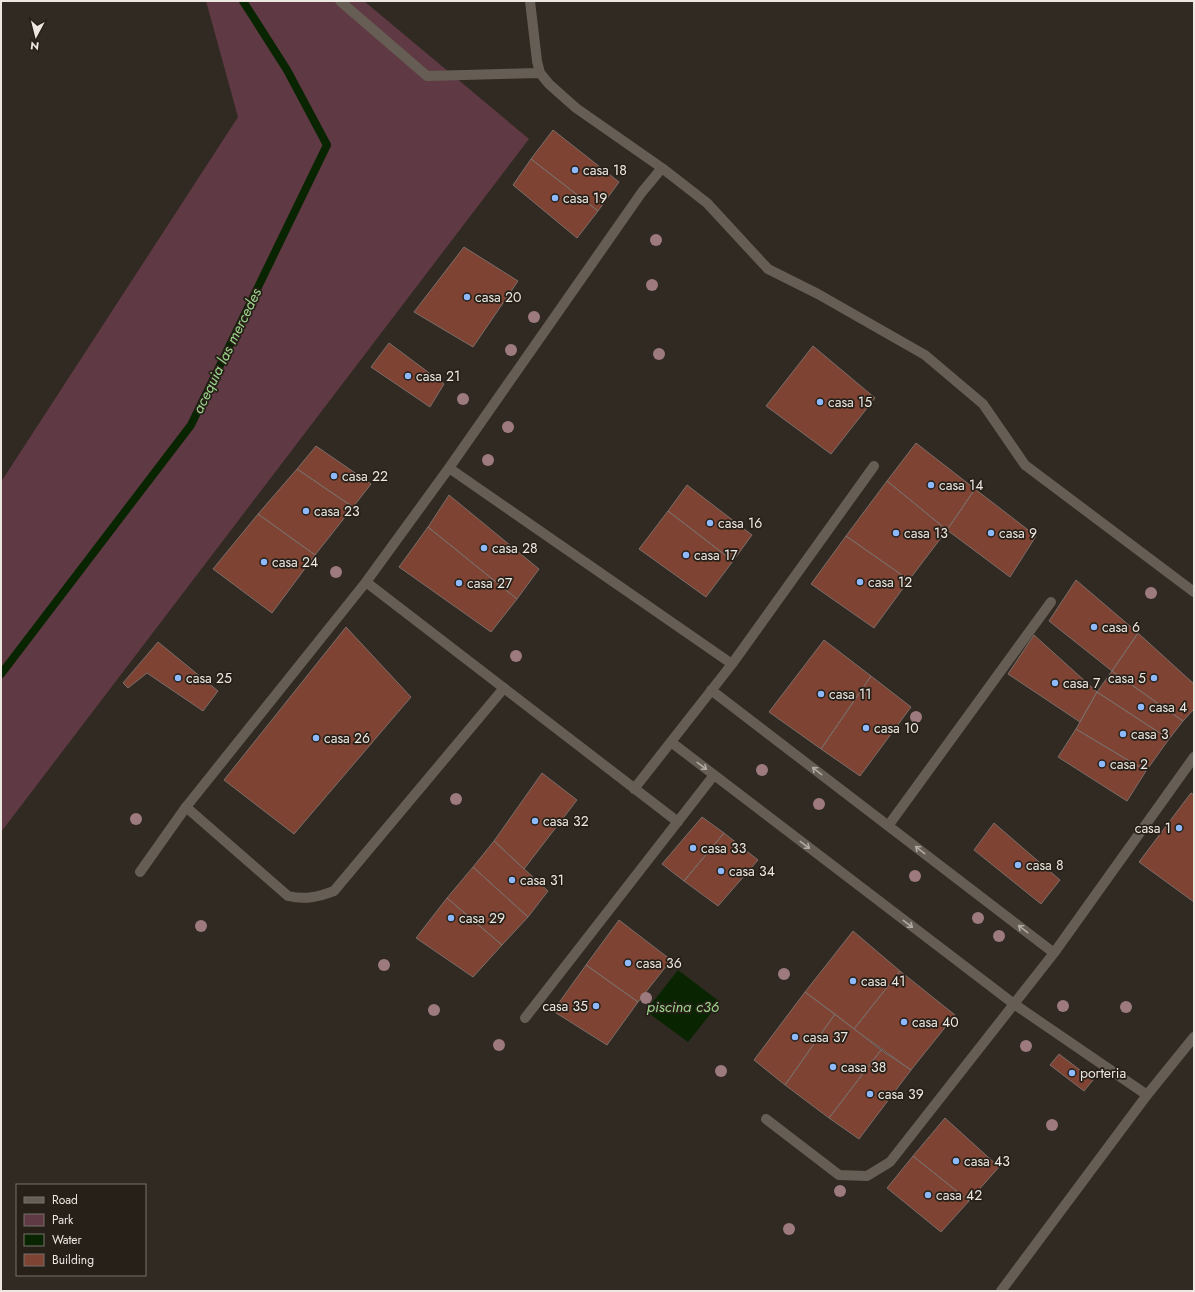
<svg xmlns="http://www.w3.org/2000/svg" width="1195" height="1292" viewBox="0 0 1195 1292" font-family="Jost,sans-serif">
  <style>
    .green { fill: #5f3943 }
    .water { fill: #082401 }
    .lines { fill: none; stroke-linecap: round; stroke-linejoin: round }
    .stream { stroke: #082401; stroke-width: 8 }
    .building { fill: #7e4332; stroke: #7b6d69 }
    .service { stroke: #665e54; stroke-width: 10 }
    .minor { stroke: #665e54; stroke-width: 10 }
    .tree { fill: #9d7a7e }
    .oneway { stroke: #b0a9a2 }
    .poi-dot { fill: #8eb9fc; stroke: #272018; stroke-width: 1.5 }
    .labels { text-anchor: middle; stroke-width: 3.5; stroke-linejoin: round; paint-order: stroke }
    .poi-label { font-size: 14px; fill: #ece7e1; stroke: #272018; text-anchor: start }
    .water-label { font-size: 15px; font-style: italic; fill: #9bd58b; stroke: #272018 }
  </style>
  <rect width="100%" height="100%" fill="#312a22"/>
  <path class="green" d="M206 1H364L529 139 1 832V482L238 117Z"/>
  <path class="water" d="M678 970 720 1002 688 1042 646 1011Z"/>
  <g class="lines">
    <path class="stream" d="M1 674 191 425 327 145 287 70 243 1"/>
  </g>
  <path class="building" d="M553 130 619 182 598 211 531 159Z
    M531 159 598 211 577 238 513 185Z
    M464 247 518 281 473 347 414 312Z
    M389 343 444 384 430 407 371 367Z
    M813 346 875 398 831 454 766 406Z
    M916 443 975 489 947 530 887 481Z
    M316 446 371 484 353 507 297 469Z
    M297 469 353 507 315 555 258 514Z
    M887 481 947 530 909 580 846 536Z
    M687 485 752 535 733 561 668 511Z
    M975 489 1036 536 1010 577 947 530Z
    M449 495 539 569 517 599 428 527Z
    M668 511 733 561 706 597 639 549Z
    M258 514 315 555 272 613 213 569Z
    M428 527 517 599 491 632 399 567Z
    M846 536 909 580 874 628 811 584Z
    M1076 580 1138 633 1112 671 1049 621Z
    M346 627 411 697 294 834 224 780Z
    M1138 633 1194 684V709L1183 721 1112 671Z
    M1034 635 1097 692 1080 722 1008 674Z
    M824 640 871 676 821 749 769 712Z
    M158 642 218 691 203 711 147 673 128 688 123 683Z
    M1112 671 1183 721 1169 739 1097 692Z
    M871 676 911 707 860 776 821 749Z
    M1097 692 1169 739 1146 771 1076 729Z
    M1076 729 1146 771 1127 801 1058 757Z
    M542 773 577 800 524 869 494 841Z
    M1191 793 1194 795V902L1139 862Z
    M702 817 724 833 684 881 662 864Z
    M994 823 1060 880 1041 904 974 850Z
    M724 833 758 860 718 906 684 881Z
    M494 841 548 891 528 917 473 867Z
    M473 867 528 917 502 945 447 898Z
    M447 898 502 945 473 977 416 938Z
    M619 920 671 960 638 1002 586 965Z
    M853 931 900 971 854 1029 805 992Z
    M586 965 638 1002 607 1045 553 1011Z
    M900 971 955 1015 911 1070 854 1029Z
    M805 992 835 1014 785 1085 754 1060Z
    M835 1014 881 1050 829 1118 785 1085Z
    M881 1050 911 1070 859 1139 829 1118Z
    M1059 1054 1093 1080 1084 1091 1050 1065Z
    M945 1118 999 1167 969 1201 913 1156Z
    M913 1156 969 1201 941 1232 887 1188Z"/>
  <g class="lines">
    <path class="service" d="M186 807 288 896C305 900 318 897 334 891L504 688"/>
    <path class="minor" d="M340 1 427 76 540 73
      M530 1 537 61 540 73 549 84 576 108 662 168 707 203 768 269 818 294 925 355 983 404 1025 465 1194 592
      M449 468 732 664
      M366 582 678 822
      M711 690 1054 953
      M671 742 1014 1004 1147 1095
      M634 789 732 664 874 466
      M888 826 1051 602
      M140 872 186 807 366 582 449 468 642 192 662 168
      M525 1018 714 775
      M766 1119 839 1175 867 1176 890 1162 1054 953 1194 757
      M1001 1291 1147 1095 1194 1037"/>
  </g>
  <g class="tree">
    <circle cx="656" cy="240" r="6"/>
    <circle cx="652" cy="285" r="6"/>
    <circle cx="534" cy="317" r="6"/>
    <circle cx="511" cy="350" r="6"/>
    <circle cx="659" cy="354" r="6"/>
    <circle cx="463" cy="399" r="6"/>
    <circle cx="508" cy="427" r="6"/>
    <circle cx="488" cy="460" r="6"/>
    <circle cx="336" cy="572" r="6"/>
    <circle cx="1151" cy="593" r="6"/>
    <circle cx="516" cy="656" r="6"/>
    <circle cx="916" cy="717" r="6"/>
    <circle cx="762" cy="770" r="6"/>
    <circle cx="456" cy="799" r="6"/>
    <circle cx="819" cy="804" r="6"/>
    <circle cx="136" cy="819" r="6"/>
    <circle cx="915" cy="876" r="6"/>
    <circle cx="978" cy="918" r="6"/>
    <circle cx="201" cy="926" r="6"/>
    <circle cx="999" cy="936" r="6"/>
    <circle cx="384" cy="965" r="6"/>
    <circle cx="784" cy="974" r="6"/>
    <circle cx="646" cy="998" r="6"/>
    <circle cx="1063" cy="1006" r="6"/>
    <circle cx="1126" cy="1007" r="6"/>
    <circle cx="434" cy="1010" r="6"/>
    <circle cx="499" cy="1045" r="6"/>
    <circle cx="1026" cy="1046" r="6"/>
    <circle cx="721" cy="1071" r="6"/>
    <circle cx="1052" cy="1125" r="6"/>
    <circle cx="840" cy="1191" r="6"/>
    <circle cx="789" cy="1229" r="6"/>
  </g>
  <defs><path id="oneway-shaft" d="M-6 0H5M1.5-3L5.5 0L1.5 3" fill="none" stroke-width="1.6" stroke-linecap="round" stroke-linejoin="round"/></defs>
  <g class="oneway">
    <use href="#oneway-shaft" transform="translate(702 766) rotate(37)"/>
    <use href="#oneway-shaft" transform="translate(817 771) rotate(-142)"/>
    <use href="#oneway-shaft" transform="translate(805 845) rotate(37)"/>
    <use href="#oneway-shaft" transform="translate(920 850) rotate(-142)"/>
    <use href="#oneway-shaft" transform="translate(908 924) rotate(37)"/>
    <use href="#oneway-shaft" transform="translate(1023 929) rotate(-142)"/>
  </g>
  <g class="poi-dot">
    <circle cx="575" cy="170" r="4"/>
    <circle cx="555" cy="198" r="4"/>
    <circle cx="467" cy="297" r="4"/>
    <circle cx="408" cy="376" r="4"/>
    <circle cx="820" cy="402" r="4"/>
    <circle cx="334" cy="476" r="4"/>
    <circle cx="931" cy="485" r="4"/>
    <circle cx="306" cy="511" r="4"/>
    <circle cx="710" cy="523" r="4"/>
    <circle cx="896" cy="533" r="4"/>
    <circle cx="991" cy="533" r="4"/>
    <circle cx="484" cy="548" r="4"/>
    <circle cx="686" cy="555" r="4"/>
    <circle cx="264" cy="562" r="4"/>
    <circle cx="860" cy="582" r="4"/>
    <circle cx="459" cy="583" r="4"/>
    <circle cx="1094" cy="627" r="4"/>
    <circle cx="178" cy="678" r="4"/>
    <circle cx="1154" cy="678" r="4"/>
    <circle cx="1055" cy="683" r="4"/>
    <circle cx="821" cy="694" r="4"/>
    <circle cx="1141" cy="707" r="4"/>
    <circle cx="866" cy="728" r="4"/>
    <circle cx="1123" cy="734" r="4"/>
    <circle cx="316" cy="738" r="4"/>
    <circle cx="1102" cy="764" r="4"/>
    <circle cx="535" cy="821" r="4"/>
    <circle cx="1179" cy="828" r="4"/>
    <circle cx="693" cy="848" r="4"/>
    <circle cx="1018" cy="865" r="4"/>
    <circle cx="721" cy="871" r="4"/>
    <circle cx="512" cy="880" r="4"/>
    <circle cx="451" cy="918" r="4"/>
    <circle cx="628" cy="963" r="4"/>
    <circle cx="853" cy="981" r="4"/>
    <circle cx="596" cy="1006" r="4"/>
    <circle cx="904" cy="1022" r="4"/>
    <circle cx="795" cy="1037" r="4"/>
    <circle cx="833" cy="1067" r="4"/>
    <circle cx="1072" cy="1073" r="4"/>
    <circle cx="870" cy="1094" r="4"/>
    <circle cx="956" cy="1161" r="4"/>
    <circle cx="928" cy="1195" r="4"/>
  </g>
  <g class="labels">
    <g class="poi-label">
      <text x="583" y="175">casa 18</text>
      <text x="563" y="203">casa 19</text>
      <text x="475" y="302">casa 20</text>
      <text x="416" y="381">casa 21</text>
      <text x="828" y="407">casa 15</text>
      <text x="342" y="481">casa 22</text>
      <text x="939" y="490">casa 14</text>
      <text x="314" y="516">casa 23</text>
      <text x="718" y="528">casa 16</text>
      <text x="904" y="538">casa 13</text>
      <text x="999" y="538">casa 9</text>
      <text x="492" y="553">casa 28</text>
      <text x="694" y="560">casa 17</text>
      <text x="272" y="567">casa 24</text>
      <text x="868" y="587">casa 12</text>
      <text x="467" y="588">casa 27</text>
      <text x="1102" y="632">casa 6</text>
      <text x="186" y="683">casa 25</text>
      <text x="1146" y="683" text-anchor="end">casa 5</text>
      <text x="1063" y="688">casa 7</text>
      <text x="829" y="699">casa 11</text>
      <text x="1149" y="712">casa 4</text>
      <text x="874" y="733">casa 10</text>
      <text x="1131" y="739">casa 3</text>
      <text x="324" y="743">casa 26</text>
      <text x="1110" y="769">casa 2</text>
      <text x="543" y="826">casa 32</text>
      <text x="1171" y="833" text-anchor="end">casa 1</text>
      <text x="701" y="853">casa 33</text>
      <text x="1026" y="870">casa 8</text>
      <text x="729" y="876">casa 34</text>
      <text x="520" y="885">casa 31</text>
      <text x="459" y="923">casa 29</text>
      <text x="636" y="968">casa 36</text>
      <text x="861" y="986">casa 41</text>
      <text x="588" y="1011" text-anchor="end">casa 35</text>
      <text x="912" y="1027">casa 40</text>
      <text x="803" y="1042">casa 37</text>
      <text x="841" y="1072">casa 38</text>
      <text x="1080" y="1078">porteria</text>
      <text x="878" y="1099">casa 39</text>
      <text x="964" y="1166">casa 43</text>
      <text x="936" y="1200">casa 42</text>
    </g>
    <g class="water-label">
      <text transform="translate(227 351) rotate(-64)" y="5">acequia las mercedes</text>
      <text x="683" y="1012">piscina c36</text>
    </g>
  </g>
  <rect width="1195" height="1292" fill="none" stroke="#ece7e1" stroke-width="4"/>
  <rect x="16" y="1184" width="130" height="92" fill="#272018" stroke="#767068"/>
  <rect x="24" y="1197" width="20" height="6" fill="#665e54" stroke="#767068"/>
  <text x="52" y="1204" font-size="12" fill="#ece7e1">Road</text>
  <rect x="24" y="1214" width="20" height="12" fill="#5f3943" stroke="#767068"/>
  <text x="52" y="1224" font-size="12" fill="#ece7e1">Park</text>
  <rect x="24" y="1234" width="20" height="12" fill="#082401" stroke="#767068"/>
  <text x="52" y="1244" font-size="12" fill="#ece7e1">Water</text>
  <rect x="24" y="1254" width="20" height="12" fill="#7e4332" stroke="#767068"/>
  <text x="52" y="1264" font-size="12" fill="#ece7e1">Building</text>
  <g transform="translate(36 36) rotate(187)" stroke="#272018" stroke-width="3" paint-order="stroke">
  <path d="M0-3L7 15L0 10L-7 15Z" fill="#ece7e1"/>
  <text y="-6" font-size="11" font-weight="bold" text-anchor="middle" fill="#ece7e1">N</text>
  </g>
</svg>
